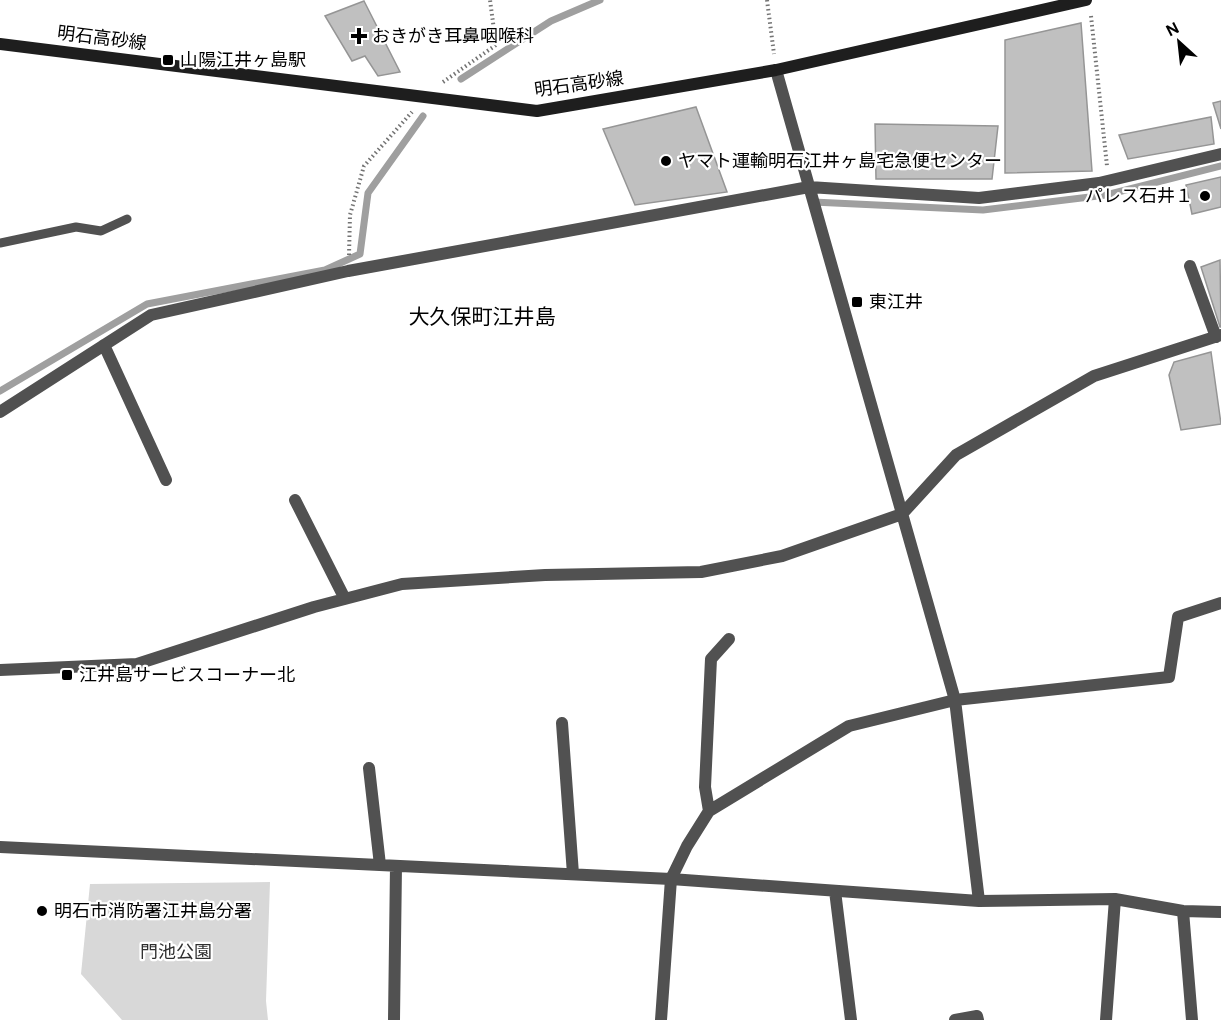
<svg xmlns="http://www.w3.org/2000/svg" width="1221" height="1020" viewBox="0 0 1221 1020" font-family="'DM Sans','Noto Sans JP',sans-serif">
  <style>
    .green { fill: #d8d8d8 }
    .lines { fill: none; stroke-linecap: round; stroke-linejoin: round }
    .stream { stroke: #9f9f9f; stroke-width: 7 }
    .building { fill: #c0c0c0; stroke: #959595; stroke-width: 1.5 }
    .path { stroke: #737373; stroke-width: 4; stroke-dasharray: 1.5 3; stroke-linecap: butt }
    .service { stroke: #515151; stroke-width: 9 }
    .minor { stroke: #515151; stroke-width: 12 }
    .secondary { stroke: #1e1e1e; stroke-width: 12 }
    .poi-dot { fill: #000; stroke: #fff; stroke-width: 2 }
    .labels { text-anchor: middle; stroke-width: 4.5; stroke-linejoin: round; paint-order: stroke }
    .poi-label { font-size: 18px; fill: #000; stroke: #fff; text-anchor: start }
    .street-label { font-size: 18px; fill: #000; stroke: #fff }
    .park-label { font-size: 18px; fill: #2f2f2f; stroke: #fff }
    .quarter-label { font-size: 21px; fill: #000; stroke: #fff }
  </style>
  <rect width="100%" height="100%" fill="#fff"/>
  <path class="green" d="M270 882 266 1001 268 1020H122L81 974 90 884Z"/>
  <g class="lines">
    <path class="stream" d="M461 79 551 21 600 0
      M813 202 983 210 1106 195 1221 166
      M0 391 147 304 325 270 360 254 368 193 423 116"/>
  </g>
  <path class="building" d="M364 1 400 72 378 76 365 56 352 61 325 16Z
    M1081 23 1092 171 1005 173V40Z
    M1221 101V129L1213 103Z
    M696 107 727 192 635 205 603 129Z
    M1211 117 1214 144 1128 159 1119 135Z
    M875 124 998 126 992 179H876Z
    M1221 177V207L1192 214 1186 185Z
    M1220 260 1221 327H1220L1201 267Z
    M1211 352 1221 424 1181 430 1169 375 1174 362Z"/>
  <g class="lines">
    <path class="path" d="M767 0 774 54
      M1091 16 1107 166
      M443 82 496 45 490 0
      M349 255 350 215 364 166 412 112"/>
    <path class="service" d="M0 243 76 227 101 231 127 219"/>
    <path class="minor" d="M776 70 955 700 979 901
      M1190 266 1216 337
      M104 345 166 480
      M0 412 151 315 348 271 809 187 979 198 1099 183 1221 154
      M295 500 345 599
      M0 670 137 664 314 607 402 584 545 575 701 572 782 556 902 514 956 455 1094 376 1221 335
      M562 723 573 874
      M369 768 380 865
      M709 811 705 787 711 659 729 639
      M0 847 671 879 979 901 1115 899 1183 911 1221 912
      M835 891 851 1020
      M1183 911 1192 1020
      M394 1020 396 866
      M661 1020 671 879 687 846 709 811 849 726 955 700 1169 677 1178 617 1221 603
      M955 1020 977 1016 978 1020
      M1106 1020 1115 899"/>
    <path class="secondary" d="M0 44 537 111 776 70 1086 0"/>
  </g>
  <g class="poi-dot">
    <path d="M356 27h6v6h6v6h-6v6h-6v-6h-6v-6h6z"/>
    <rect x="162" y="54" width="12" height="12" rx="3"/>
    <circle cx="666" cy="161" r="6"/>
    <circle cx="1205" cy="196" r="6"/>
    <rect x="851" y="296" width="12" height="12" rx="3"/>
    <rect x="61" y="669" width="12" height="12" rx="3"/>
    <circle cx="42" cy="911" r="6"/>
  </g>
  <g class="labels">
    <g class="poi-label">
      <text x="372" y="42">おきがき耳鼻咽喉科</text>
      <text x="180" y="66">山陽江井ヶ島駅</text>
      <text x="678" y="167">ヤマト運輸明石江井ヶ島宅急便センター</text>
      <text x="1193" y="202" text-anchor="end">パレス石井１</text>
      <text x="869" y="308">東江井</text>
      <text x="79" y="681">江井島サービスコーナー北</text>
      <text x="54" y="917">明石市消防署江井島分署</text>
    </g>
    <g class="street-label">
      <text transform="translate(102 38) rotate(7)" y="6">明石高砂線</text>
      <text transform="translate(579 84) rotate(-8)" y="6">明石高砂線</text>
    </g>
    <g class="park-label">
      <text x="176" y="958">門池公園</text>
    </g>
    <g class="quarter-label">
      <text x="482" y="324">大久保町江井島</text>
    </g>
  </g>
  <g transform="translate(1179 42) rotate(333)" stroke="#ffffff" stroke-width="4.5" paint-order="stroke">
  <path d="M0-4.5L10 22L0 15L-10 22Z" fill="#000000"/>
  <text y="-9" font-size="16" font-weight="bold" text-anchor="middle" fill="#000000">N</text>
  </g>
</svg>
